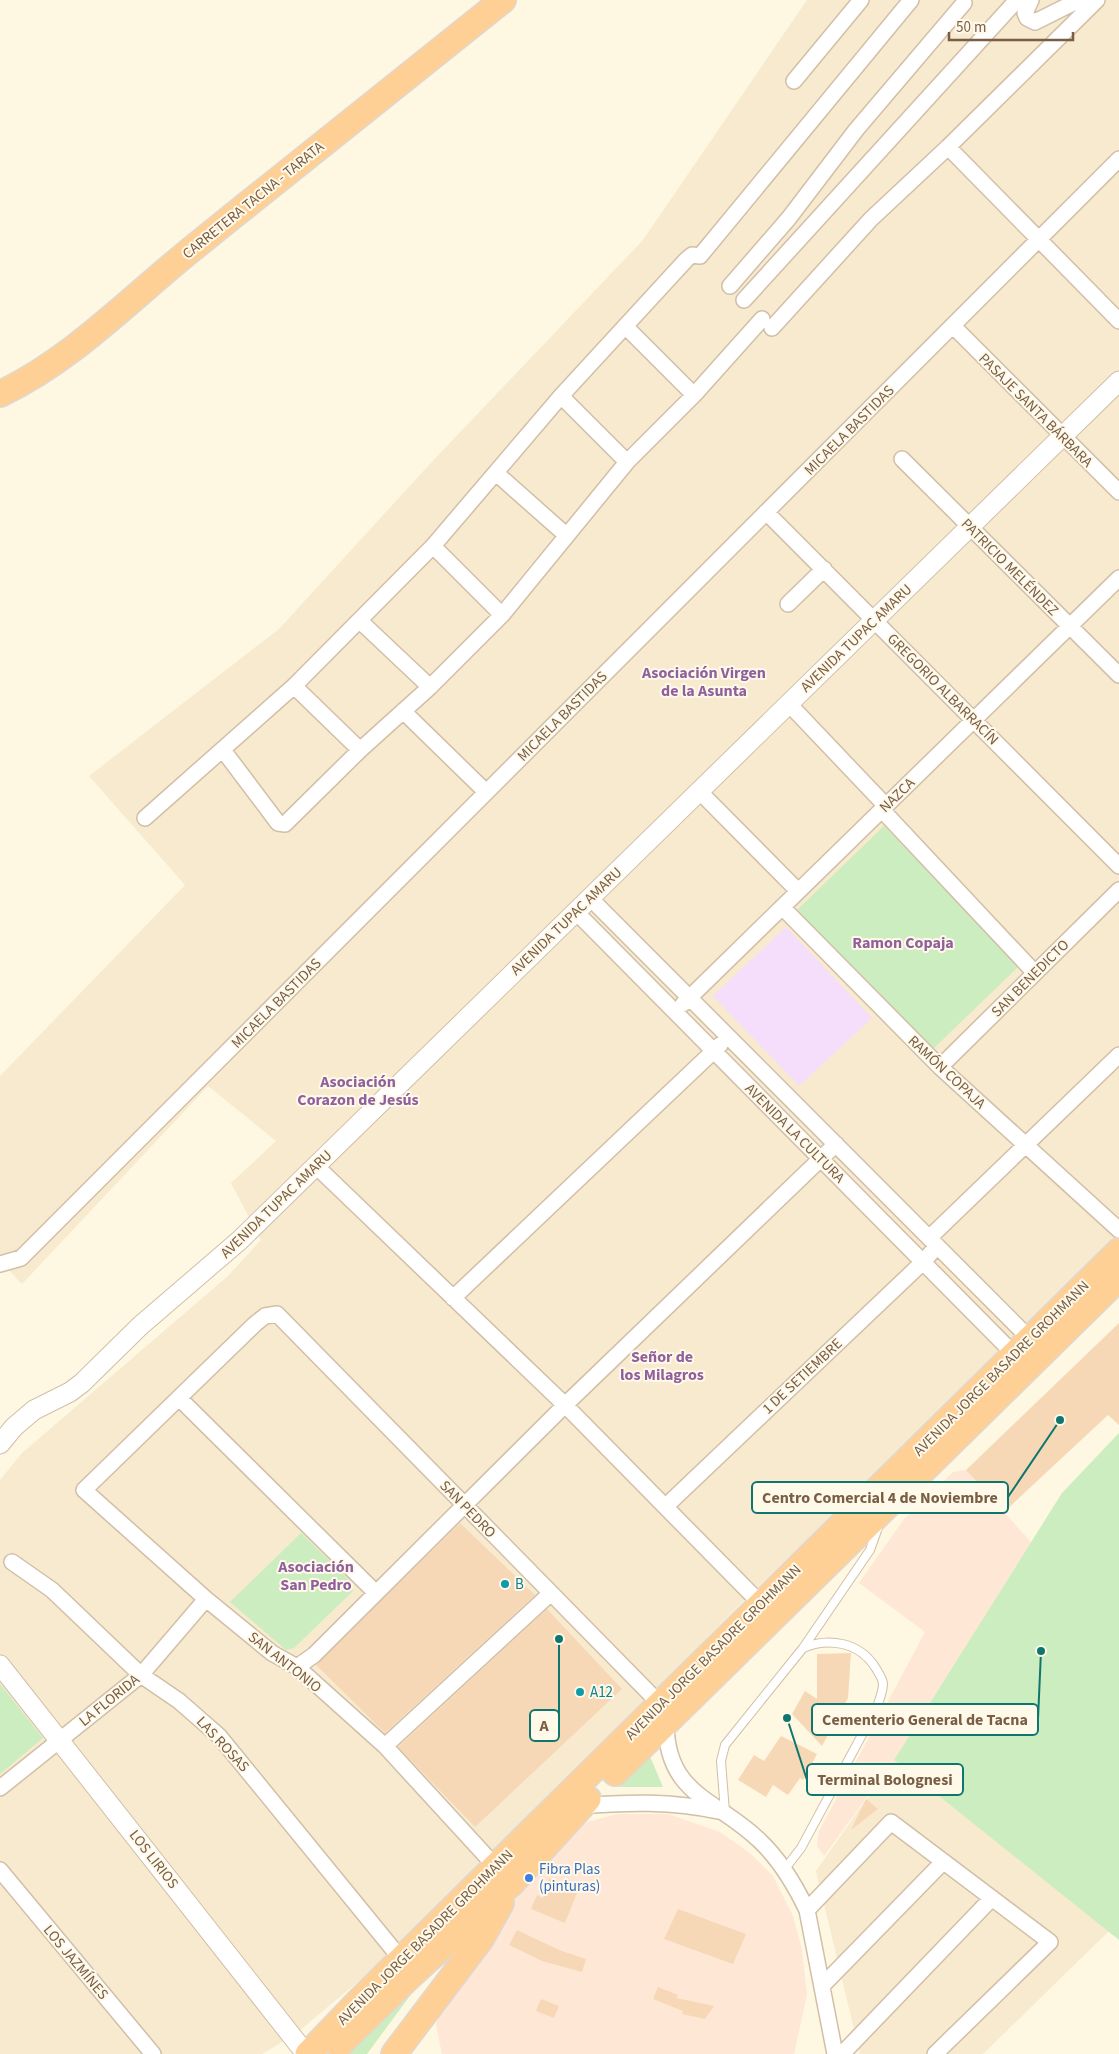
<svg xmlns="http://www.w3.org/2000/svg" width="1119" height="2054" viewBox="0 0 1119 2054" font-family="'Source Sans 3',sans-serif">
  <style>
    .residential { fill: #f7eacf }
    .commercial { fill: #ffe7d5 }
    .education { fill: #f4defb }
    .green { fill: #ccedbf }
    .building { fill: #f7d8b6 }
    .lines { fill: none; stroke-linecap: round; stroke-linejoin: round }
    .service-casing { stroke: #d1bfa7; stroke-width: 10 }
    .minor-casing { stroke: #d1bfa7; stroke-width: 18 }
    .tertiary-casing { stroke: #d1bfa7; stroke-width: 21 }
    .trunk-casing { stroke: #dfd8d2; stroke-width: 28 }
    .service { stroke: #fff; stroke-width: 8 }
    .minor { stroke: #fff; stroke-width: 15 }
    .tertiary { stroke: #fff; stroke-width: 19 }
    .trunk { stroke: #ffd095; stroke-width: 25 }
    .culture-dot { fill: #0f9aa8; stroke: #fff9ea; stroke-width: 2 }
    .shop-dot { fill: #3f7fe0; stroke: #fff9ea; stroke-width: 2 }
    .labels { text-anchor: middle; stroke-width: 4; stroke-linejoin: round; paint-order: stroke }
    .street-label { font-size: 15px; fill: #795e45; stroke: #fff9ea }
    .culture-label { font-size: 15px; fill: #0d838f; stroke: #fff9ea; text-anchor: start }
    .shop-label { font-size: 15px; fill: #366cbe; stroke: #fff9ea; text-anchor: start }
    .neighbourhood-label { font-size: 16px; font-weight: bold; fill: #90609d; stroke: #fff9ea }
    .leader { fill: none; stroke: #0f766e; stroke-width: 2 }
    .callout-dot { fill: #0f766e; stroke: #fff9ea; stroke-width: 2 }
    .callout { fill: #fff9ea; stroke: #0f766e; stroke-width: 2 }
    .callout-label { font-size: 16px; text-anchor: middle; font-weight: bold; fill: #795e45 }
  </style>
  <rect width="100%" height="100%" fill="#fef7e2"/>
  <path class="residential" d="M807 0H1119V1244L741 1603 426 1925 294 2035 262 2054H0V1480L22 1453 228 1276 261 1240 231 1183 276 1141 208 1086 22 1284 0 1261V1076L185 885 89 776 279 629 428 466 643 240Z
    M894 1760 1109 1931 983 2054H860L816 1871Z"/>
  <path class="commercial" d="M966 1470 1031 1542 894 1760 824 1856 817 1846 819 1831 925 1632 859 1583 904 1519 953 1472Z
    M618 1814H668L720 1832 750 1853 773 1876 793 1916 802 1950 807 1995 794 2054H442L436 2025 445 1994 496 1922 583 1823Z"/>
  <path class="education" d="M786 927 872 1018 799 1086 713 996Z"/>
  <path class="green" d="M884 826 1019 966 933 1049 928 1050 797 910Z
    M1119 1433V1940L894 1760 1062 1493Z
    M301 1533 352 1583 353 1591 294 1648 286 1650 230 1602Z
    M0 1684 43 1738 0 1774Z
    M649 1754 663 1787H616Z
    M407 1982 415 1989 367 2054H339Z"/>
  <path class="building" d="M1119 1323V1425L1108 1415 1004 1512 966 1470Z
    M460 1523 535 1595 385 1733 316 1665Z
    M547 1609 622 1689 475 1827 398 1747Z
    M851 1653 848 1698 822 1746 792 1714 805 1691 817 1699V1654Z
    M781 1736 817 1754 803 1780 800 1778 788 1795 773 1785 766 1797 738 1780 754 1755 764 1761Z
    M866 1799 878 1809 851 1830Z
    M549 1878 577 1893 565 1923 531 1909 537 1895 543 1898Z
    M678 1909 746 1934 733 1964 664 1939Z
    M517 1930 559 1950 586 1959 582 1972 542 1961 509 1945Z
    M658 1987 678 1995 676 1998 714 2006 705 2019 682 2014 683 2011 653 1999Z
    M541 1999 559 2006 554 2018 536 2011Z"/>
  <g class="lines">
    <defs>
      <path id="service" d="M803 1648 870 1550 879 1525
        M725 1812 721 1761 725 1745 803 1648C828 1637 859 1642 875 1667 878 1672 883 1679 883 1684 883 1691 879 1701 877 1707L801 1848 784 1870"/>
      <path id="minor" d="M1031 0 1025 13 1027 18 1035 22 1079 0
        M794 81 861 0
        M948 147 1119 321
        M730 286 789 218 856 130 964 3
        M744 300 1017 0
        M953 326 1119 492
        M626 327 694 395
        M772 328 871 219 948 147 1097 0
        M561 396 627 462
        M902 459 1119 675
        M496 473 566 535
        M766 512 1119 866
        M433 546 502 615
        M788 604 824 569
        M360 621 430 687
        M294 686 360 750
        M789 704 886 806
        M403 711 486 792
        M223 750 278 823 285 824 360 750 430 687 502 615 627 462 694 395 762 319
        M699 791 798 891
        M882 810 1035 973
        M145 818 294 686 433 546 561 396 687 259 692 255 700 256 911 0
        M590 898 1030 1339
        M782 907 940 1067 1119 1230
        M576 912 1014 1354
        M683 1004 1119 578
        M940 1067 1119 890
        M316 1166 565 1405 761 1604
        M929 1238 1119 1055
        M0 1264 21 1258 1119 159
        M453 1298 720 1045
        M180 1399 376 1593
        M666 1506 923 1262 937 1246
        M12 1562 52 1590 141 1675 179 1701 219 1736 401 1959
        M297 1667 314 1655 565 1405 836 1144
        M666 1724C667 1796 717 1799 760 1841 780 1860 795 1885 807 1910L835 2054
        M385 1746 551 1593
        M0 1788 141 1675 206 1599
        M580 1806C627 1802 672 1801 718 1811
        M496 1867 385 1746 297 1667 272 1653 206 1599 84 1490 255 1324 265 1316 277 1314 660 1704
        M0 1870 153 2054
        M807 1910 891 1822 1050 1942 935 2054
        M822 1986 943 1862
        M842 2054 992 1898"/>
      <path id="tertiary" d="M0 1444 14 1427 34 1410 70 1392 82 1383 140 1326 240 1240 1119 381
        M0 1665 306 2054"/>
      <path id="trunk" d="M0 394C71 360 126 303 187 253 292 168 398 84 503 0
        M615 1773 1119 1278
        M339 2045 406 1980 511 1884 588 1799
        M308 2054 358 2002 1119 1251
        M394 2054 481 1939 501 1903"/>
    </defs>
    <use href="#service" class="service-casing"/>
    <use href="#minor" class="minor-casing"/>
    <use href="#tertiary" class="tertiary-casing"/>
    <use href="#trunk" class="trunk-casing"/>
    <use href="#service" class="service"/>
    <use href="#minor" class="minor"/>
    <use href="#tertiary" class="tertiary"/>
    <use href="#trunk" class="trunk"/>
  </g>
  <g class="culture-dot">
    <circle cx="505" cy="1584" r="5"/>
    <circle cx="580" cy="1692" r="5"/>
  </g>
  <circle class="shop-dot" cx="529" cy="1878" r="5"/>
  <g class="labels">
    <g class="street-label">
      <text transform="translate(253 200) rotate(-39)" y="5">CARRETERA TACNA - TARATA</text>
      <text transform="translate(1036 410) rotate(45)" y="5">PASAJE SANTA BÁRBARA</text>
      <text transform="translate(849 430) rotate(-45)" y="5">MICAELA BASTIDAS</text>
      <text transform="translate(1010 567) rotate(45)" y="5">PATRICIO MELÉNDEZ</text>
      <text transform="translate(856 638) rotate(-44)" y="5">AVENIDA TUPAC AMARU</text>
      <text transform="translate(943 689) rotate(45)" y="5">GREGORIO ALBARRACÍN</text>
      <text transform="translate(562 716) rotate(-45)" y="5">MICAELA BASTIDAS</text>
      <text transform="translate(897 795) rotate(-44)" y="5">NAZCA</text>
      <text transform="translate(566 921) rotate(-44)" y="5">AVENIDA TUPAC AMARU</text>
      <text transform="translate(1030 978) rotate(-45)" y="5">SAN BENEDICTO</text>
      <text transform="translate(276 1003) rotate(-45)" y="5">MICAELA BASTIDAS</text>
      <text transform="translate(947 1072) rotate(43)" y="5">RAMÓN COPAJA</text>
      <text transform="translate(795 1133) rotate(45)" y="5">AVENIDA LA CULTURA</text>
      <text transform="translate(276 1204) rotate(-44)" y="5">AVENIDA TUPAC AMARU</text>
      <text transform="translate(1001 1368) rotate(-45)" y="5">AVENIDA JORGE BASADRE GROHMANN</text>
      <text transform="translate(802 1376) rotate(-43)" y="5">1 DE SETIEMBRE</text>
      <text transform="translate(468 1509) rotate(46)" y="5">SAN PEDRO</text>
      <text transform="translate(713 1652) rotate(-45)" y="5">AVENIDA JORGE BASADRE GROHMANN</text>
      <text transform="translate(285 1662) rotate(38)" y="5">SAN ANTONIO</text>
      <text transform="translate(109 1700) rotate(-39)" y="5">LA FLORIDA</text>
      <text transform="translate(223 1744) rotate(47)" y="5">LAS ROSAS</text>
      <text transform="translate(154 1859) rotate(52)" y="5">LOS LIRIOS</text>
      <text transform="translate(425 1937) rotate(-45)" y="5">AVENIDA JORGE BASADRE GROHMANN</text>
      <text transform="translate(76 1962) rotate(50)" y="5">LOS JAZMÍNES</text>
    </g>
    <g class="culture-label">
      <text x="515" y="1589">B</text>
      <text x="590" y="1697">A12</text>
    </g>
    <g class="shop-label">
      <text x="539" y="1874">Fibra Plas<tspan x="539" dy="17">(pinturas)</tspan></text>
    </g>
    <g class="neighbourhood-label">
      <text x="704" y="678">Asociación Virgen<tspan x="704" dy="18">de la Asunta</tspan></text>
      <text x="903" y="948">Ramon Copaja</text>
      <text x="358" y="1087">Asociación<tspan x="358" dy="18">Corazon de Jesús</tspan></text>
      <text x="662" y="1362">Señor de<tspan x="662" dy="18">los Milagros</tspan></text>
      <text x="316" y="1572">Asociación<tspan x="316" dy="18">San Pedro</tspan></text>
    </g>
  </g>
  <path class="leader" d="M1060 1420L1008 1497M1041 1651L1038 1719M559 1639L559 1726M787 1718L807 1780"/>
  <g class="callout-dot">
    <circle cx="1060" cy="1420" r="5"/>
    <circle cx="1041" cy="1651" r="5"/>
    <circle cx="559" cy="1639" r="5"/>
    <circle cx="787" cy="1718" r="5"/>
  </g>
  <g class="callout">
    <rect x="752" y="1482" width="256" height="31" rx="5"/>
    <rect x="812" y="1704" width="226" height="31" rx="5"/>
    <rect x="530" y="1710" width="29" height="31" rx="5"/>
    <rect x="807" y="1764" width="156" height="31" rx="5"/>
  </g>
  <g class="callout-label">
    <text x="880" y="1503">Centro Comercial 4 de Noviembre</text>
    <text x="925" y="1725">Cementerio General de Tacna</text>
    <text x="544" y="1731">A</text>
    <text x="885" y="1785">Terminal Bolognesi</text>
  </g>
  <path d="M949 32v8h124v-8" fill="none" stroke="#795e45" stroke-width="2.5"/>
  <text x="956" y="32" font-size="15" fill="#795e45" stroke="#fff9ea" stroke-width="4" paint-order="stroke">50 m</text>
</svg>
